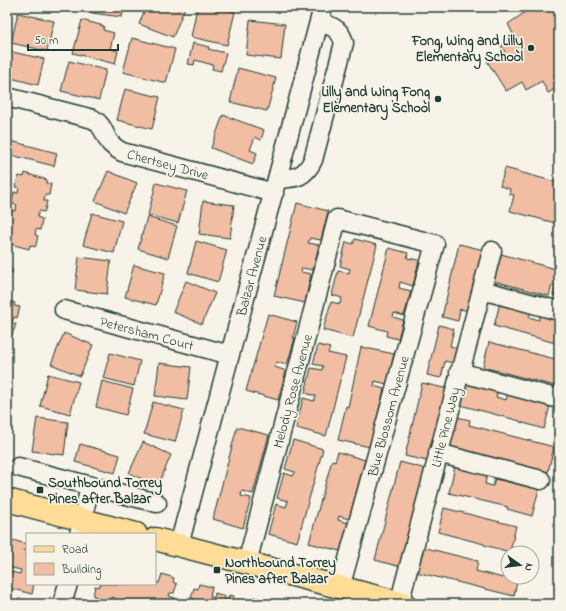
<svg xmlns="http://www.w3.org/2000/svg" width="566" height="611" viewBox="0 0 566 611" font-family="'Indie Flower',sans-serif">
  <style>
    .building { fill: #f1bda3; stroke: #1f3d34 }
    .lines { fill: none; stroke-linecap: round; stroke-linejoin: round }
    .minor-casing { stroke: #1f3d34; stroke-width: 21 }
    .major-casing { stroke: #1f3d34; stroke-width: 25 }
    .minor { stroke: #f7f3e8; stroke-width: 18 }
    .major { stroke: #ffdd96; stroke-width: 22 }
    .poi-dot { fill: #1f3d34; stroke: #f7f3e8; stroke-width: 1.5 }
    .labels { text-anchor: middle; stroke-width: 3.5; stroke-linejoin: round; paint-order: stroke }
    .poi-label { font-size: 14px; font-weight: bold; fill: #1f3d34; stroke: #f7f3e8; text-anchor: end }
    .street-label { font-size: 14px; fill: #1f3d34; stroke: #f7f3e8 }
  </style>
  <rect width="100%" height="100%" fill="#f7f3e8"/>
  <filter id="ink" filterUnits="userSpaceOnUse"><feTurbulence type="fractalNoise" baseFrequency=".025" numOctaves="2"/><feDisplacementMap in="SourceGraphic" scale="8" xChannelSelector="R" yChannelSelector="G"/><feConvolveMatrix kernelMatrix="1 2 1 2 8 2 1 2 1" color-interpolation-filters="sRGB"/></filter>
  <g filter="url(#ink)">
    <path class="building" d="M85 7H124L122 17 84 12Z
      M146 7H185L173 37 139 24Z
      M197 7H214L235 12 227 45 191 37Z
      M521 7H559V87L548 93 542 81 526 90 522 82 506 91 487 61 505 51 501 46 515 38 508 24 524 13Z
      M18 13 54 21 47 51 11 43Z
      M82 20 104 26 103 30 114 33 110 49 118 51 115 64 73 53Z
      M250 20 285 24 281 59 246 55Z
      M132 38 175 49 166 83 123 72Z
      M193 43 209 47 208 49 226 53 221 71 212 69 213 65 195 60 194 65 188 64Z
      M8 51 44 59 38 85 7 77Z
      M69 61 106 70 99 100 61 91Z
      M238 68 276 78 267 111 230 102Z
      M125 89 160 97 152 129 117 120Z
      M223 115 264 130 261 140 255 137 250 150 257 153 253 164 211 148Z
      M7 140 57 153 54 166 7 154Z
      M505 168 559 183V224L510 211 514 195 509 194 510 189 500 186Z
      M108 171 137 183 124 213 95 201Z
      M25 173 47 180 46 183 51 184 49 195H45L44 201H47L45 210 44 212 39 211 37 217 42 219V221L40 230 36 229 35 235 38 236 36 245 35 247 30 245 29 249 7 243V227L9 228 10 222 7 221V217L10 210 15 211 17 205 12 204V202L14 192 18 193 19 188 15 187 18 178 19 176 24 177Z
      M156 183 187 191 178 223 148 215Z
      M203 201 234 205 230 238 199 234Z
      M297 203 328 211 321 240 310 238 308 243 319 245 313 270 302 268 301 272 311 274 305 303 274 296Z
      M92 213 122 221 114 253 83 245Z
      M147 217 177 226 168 258 138 249Z
      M355 239 377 245 353 338 323 330 331 302 340 304 342 298 332 295 338 271 349 273 350 269 340 266 346 242 353 244Z
      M196 241 227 250 218 282 188 273Z
      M459 244 484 250 470 311 460 309 458 321 442 317Z
      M389 248 408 253 407 258 419 260 413 286 400 282 399 288 411 291 404 316 394 313 393 317 403 320 398 339 386 336 387 331 369 326Z
      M501 254 559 270V296L553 295 556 286 552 285 549 296 494 281Z
      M79 257 111 261 107 294 75 290Z
      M7 262 13 272 7 276Z
      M134 265 165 273 156 305 125 297Z
      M186 281 215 293 202 324 173 312Z
      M501 299 532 308 529 317 539 320 542 309 559 315V344L494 326Z
      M7 300 15 303 14 306 20 307 17 318 14 317 12 323 16 324 12 335 7 334Z
      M268 314 297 322 293 338H295L287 365 276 362 275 367 286 371 278 400 246 391Z
      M439 325 454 329 450 346 460 349 457 364 445 361 441 378 427 375Z
      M64 333 93 345 80 376 51 364Z
      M7 341 10 342 8 353H7Z
      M489 342 559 360V387L483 367Z
      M318 345 330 348 328 353 346 357 326 436 296 428 303 398 314 401 316 396 305 393 311 368 322 370 323 366 313 364Z
      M361 347 394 354 387 384 375 381 374 386 384 389 370 447 338 440 346 406 348 407Z
      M110 353 140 361 134 386 103 378Z
      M159 363 191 367 187 400 155 396Z
      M48 374 79 382 70 414 40 406Z
      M467 379 499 387 496 397 506 400 509 389 551 402 544 429 520 422V421L460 405Z
      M102 381 133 389 126 415 96 407Z
      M422 383 448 389 431 462 405 456Z
      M153 402 184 410 175 442 144 434Z
      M457 417 470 420 469 425 554 447 548 472 449 447Z
      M37 418 68 422 64 455 32 451Z
      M237 427 269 435 253 494 242 491 241 496 251 498 243 528 213 519Z
      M293 440 323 449 297 542 268 534 276 504 286 507 288 501 277 498 284 473 293 476 295 472 285 469Z
      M143 442 171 455 158 486 129 473Z
      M80 444 120 455 115 473 75 462Z
      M338 452 365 460 349 519 339 516 338 520 348 523 340 551 309 543 332 460 335 461Z
      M400 462 426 469 401 567 375 560Z
      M455 466 487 474 485 484 493 486 495 479 539 489 532 516 507 509 508 507 449 493Z
      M444 508 516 526 510 552 484 545V544L438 532Z
      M13 540 26 544 24 550 27 551V584H34L32 594 9 588V586L7 585V571L20 574 21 570 7 567Z
      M422 547 478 561 476 571 503 578 506 566H508V577H518L514 596 416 572Z
      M162 574 174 578 173 582 177 584 174 593H170L169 596 175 598 173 603 168 601 167 604 134 603V604H129V602L125 600 124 604H121L114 602 115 598 111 597 109 604H101L95 602 97 597 93 596 95 586 99 587 100 584H155V582L159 583Z
      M199 584 212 587 210 596 214 598 215 593 225 596 224 600 228 601 229 595 234 596 233 602 237 603 238 599 248 602 247 604H188V601L194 603 195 599 191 598 194 588 198 589Z
      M254 597 266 601V604H252Z"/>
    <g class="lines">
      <defs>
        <path id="minor" d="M7 97 93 119C104 125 104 136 111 144 114 147 118 150 122 152L274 193
          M278 179C296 178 304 178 313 160L344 43C341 29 332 27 320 21
          M482 290 559 311
          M64 310 230 355
          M459 372 559 399
          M438 453 541 480
          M18 467 157 503
          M79 534 90 486
          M179 545 323 7
          M247 563 337 219 435 244 340 588
          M62 604 68 584
          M399 604 492 251"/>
        <path id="major" d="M7 500 136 534
          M155 539 404 604"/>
      </defs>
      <use href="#minor" class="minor-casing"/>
      <use href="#major" class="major-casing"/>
      <use href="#minor" class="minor"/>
      <use href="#major" class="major"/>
    </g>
  </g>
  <g class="poi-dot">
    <circle cx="531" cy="48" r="4"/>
    <circle cx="438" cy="99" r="4"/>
    <rect x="36" y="486" width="8" height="8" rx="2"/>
    <rect x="213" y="566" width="8" height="8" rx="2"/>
  </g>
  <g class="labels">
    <g class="poi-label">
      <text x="523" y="45">Fong, Wing and Lilly<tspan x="523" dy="16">Elementary School</tspan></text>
      <text x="430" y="96">Lilly and Wing Fong<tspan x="430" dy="16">Elementary School</tspan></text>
      <text x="48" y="487" text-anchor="start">Southbound Torrey<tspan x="48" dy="16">Pines after Balzar</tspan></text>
      <text x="225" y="567" text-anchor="start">Northbound Torrey<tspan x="225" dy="16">Pines after Balzar</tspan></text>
    </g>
    <g class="street-label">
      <text transform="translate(168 164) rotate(15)" y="5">Chertsey Drive</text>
      <text transform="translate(251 276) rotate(-75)" y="5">Balzar Avenue</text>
      <text transform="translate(147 333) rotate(15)" y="5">Petersham Court</text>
      <text transform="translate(292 391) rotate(-75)" y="5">Melody Rose Avenue</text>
      <text transform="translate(388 416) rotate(-75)" y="5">Blue Blossom Avenue</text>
      <text transform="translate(445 427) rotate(-76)" y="5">Little Pine Way</text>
    </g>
  </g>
  <rect width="566" height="611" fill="none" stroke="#f7f3e8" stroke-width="24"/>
  <rect x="12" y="12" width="542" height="587" fill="none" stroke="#1f3d34" stroke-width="1.5" filter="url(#ink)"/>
  <rect x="26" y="533" width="130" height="52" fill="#f7f3e8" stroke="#a1aaa0"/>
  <rect x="34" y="546" width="20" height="6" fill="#ffdd96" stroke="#a1aaa0"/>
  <text x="62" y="553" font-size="12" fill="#1f3d34">Road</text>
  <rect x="34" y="563" width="20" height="12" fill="#f1bda3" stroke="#a1aaa0"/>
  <text x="62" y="573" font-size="12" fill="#1f3d34">Building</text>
  <g transform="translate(520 565) rotate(104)"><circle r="19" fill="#f7f3e8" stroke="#a1aaa0"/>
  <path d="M0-3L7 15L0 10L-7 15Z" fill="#1f3d34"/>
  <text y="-6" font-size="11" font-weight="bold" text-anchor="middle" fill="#1f3d34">N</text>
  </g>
  <path d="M28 44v6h90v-6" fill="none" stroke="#1f3d34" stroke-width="2"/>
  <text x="34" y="44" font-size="12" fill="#1f3d34" stroke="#f7f3e8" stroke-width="3" paint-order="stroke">50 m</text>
</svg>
